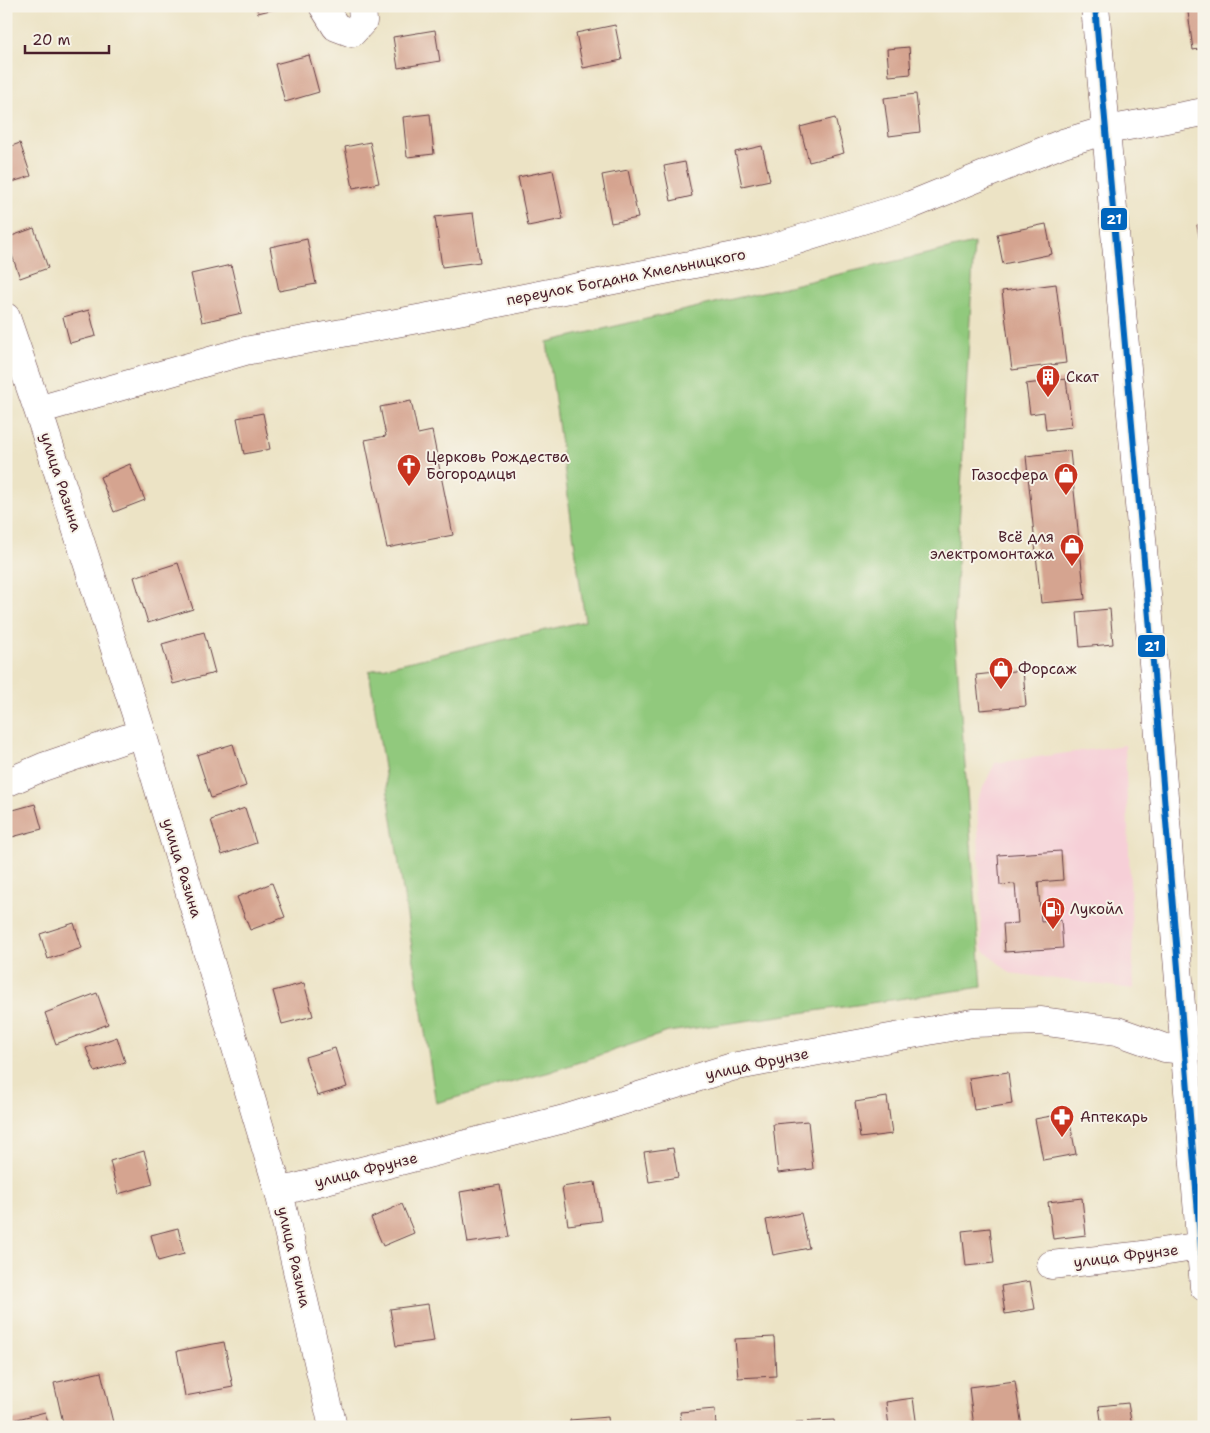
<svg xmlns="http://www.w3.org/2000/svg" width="1210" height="1433" viewBox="0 0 1210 1433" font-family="'Shantell Sans',sans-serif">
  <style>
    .built { fill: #f6cfd7 }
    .green { fill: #91c97d; stroke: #6e7454 }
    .building { fill: #d5a490 }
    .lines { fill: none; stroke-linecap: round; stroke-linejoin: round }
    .minor-casing { stroke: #623c42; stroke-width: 29 }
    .major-casing { stroke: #623c42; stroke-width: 29 }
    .minor { stroke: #fff; stroke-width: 28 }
    .major { stroke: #fff; stroke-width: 28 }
    .bus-1-casing { stroke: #f7f3e8; stroke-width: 10 }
    .bus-1 { stroke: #0065bd; stroke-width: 6 }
    .labels { text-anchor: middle; stroke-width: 4; stroke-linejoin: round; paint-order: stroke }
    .street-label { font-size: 15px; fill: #4a1f2b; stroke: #f7f3e8 }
    .poi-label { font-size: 15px; fill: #4a1f2b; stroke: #f7f3e8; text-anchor: start }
    .line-badge { stroke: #f7f3e8; stroke-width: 2 }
    .badge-label { font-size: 14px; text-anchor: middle; font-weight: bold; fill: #fff }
  </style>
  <rect width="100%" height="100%" fill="#f7f3e8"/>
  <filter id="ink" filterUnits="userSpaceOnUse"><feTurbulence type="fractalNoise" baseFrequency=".02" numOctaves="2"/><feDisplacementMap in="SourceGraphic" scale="10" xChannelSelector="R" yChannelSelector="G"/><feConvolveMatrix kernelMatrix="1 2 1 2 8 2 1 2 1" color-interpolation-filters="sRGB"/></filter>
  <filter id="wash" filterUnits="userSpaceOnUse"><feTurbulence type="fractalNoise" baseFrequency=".0096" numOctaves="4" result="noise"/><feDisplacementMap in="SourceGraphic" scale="20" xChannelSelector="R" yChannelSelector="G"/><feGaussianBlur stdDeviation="1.12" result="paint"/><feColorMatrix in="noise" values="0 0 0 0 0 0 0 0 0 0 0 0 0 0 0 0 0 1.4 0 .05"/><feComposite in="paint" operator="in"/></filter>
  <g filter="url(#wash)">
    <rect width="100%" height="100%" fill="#ece3c5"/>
    <path class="built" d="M1125 745 1134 989 1010 973 982 949 977 800 995 763Z"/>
    <path class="green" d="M974 243 954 622 982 987 668 1032 550 1072 436 1103 369 671 585 621 547 342Z"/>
    <g id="blocks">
      <path class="building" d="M256 6H282V7L258 13Z
        M1204 10V48L1193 50 1188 12Z
        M615 25 622 60 583 68 576 33Z
        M435 30 440 61 398 68 393 37Z
        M909 47 911 74 889 76 887 49Z
        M309 55 319 92 285 102 275 64Z
        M916 94 920 132 889 136 884 98Z
        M430 114 434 154 407 157 403 117Z
        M835 118 844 153 809 162 800 127Z
        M370 142 379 183 353 188 345 147Z
        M20 143 31 176 6 184V148Z
        M762 146 770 180 742 186 735 152Z
        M685 162 692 196 671 201 664 166Z
        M553 170 563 219 528 226 518 177Z
        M628 170 638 218 611 223 602 175Z
        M473 213 480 262 442 267 435 217Z
        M1046 224 1052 254 1003 264 997 234Z
        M1204 224V260H1203L1197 225Z
        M34 228 48 268 20 278 6 238Z
        M307 239 316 284 279 291 270 247Z
        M231 265 242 313 202 322 191 274Z
        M1056 284 1066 363 1012 370 1002 291Z
        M89 310 96 336 70 343 63 317Z
        M1066 379 1072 427 1046 430 1044 412 1030 414 1026 384Z
        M411 401 418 434 432 431 453 535 387 548 365 440 386 436 380 407Z
        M263 413 270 449 244 454 237 418Z
        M1070 451 1085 599 1041 603 1026 456Z
        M130 464 145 500 114 512 100 477Z
        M178 563 193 609 148 623 134 577Z
        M1110 609 1113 644 1080 647 1077 612Z
        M204 632 215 673 173 684 162 644Z
        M1023 670 1026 706 980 710 976 675Z
        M233 744 246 786 211 798 197 755Z
        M35 804 42 829 12 837 6 812Z
        M245 808 256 843 222 855 211 820Z
        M1061 851 1063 880 1038 882 1041 922 1061 920 1063 948 1005 952 1003 924 1018 923 1015 884 1000 885 998 855Z
        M272 883 285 917 250 930 237 897Z
        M74 923 82 948 48 959 40 934Z
        M304 983 313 1016 282 1024 273 991Z
        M97 993 108 1024 56 1044 45 1013Z
        M117 1037 125 1062 95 1072 86 1048Z
        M335 1048 347 1087 317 1096 305 1057Z
        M1008 1072 1012 1104 974 1110 969 1078Z
        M887 1097 892 1134 860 1138 855 1102Z
        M1068 1113 1076 1154 1043 1160 1035 1119Z
        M808 1121 813 1169 778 1173 773 1124Z
        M673 1148 678 1177 649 1182 644 1152Z
        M144 1151 153 1184 118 1194 110 1161Z
        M595 1182 601 1221 568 1225 562 1187Z
        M500 1185 509 1237 468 1243 460 1192Z
        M1082 1198 1086 1235 1053 1239 1048 1202Z
        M402 1204 414 1233 383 1246 371 1218Z
        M801 1213 809 1248 773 1255 766 1220Z
        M178 1228 184 1254 158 1261 151 1235Z
        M990 1228 994 1263 966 1266 962 1231Z
        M1030 1281 1035 1309 1005 1314 1001 1286Z
        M428 1304 434 1341 396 1346 390 1309Z
        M774 1337 776 1376 738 1378 735 1339Z
        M224 1342 233 1387 185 1396 177 1351Z
        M101 1372 114 1427H64L54 1383Z
        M1015 1381 1022 1427H974L969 1387Z
        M913 1398 917 1427H889L886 1402Z
        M1128 1403 1132 1427H1102L1099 1406Z
        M715 1409 716 1427H682L680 1412Z
        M45 1412 49 1427H6V1422Z
        M608 1417 609 1427H570V1420Z
        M834 1420 835 1427H796V1422Z"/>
    </g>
  </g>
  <g filter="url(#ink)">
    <use href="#blocks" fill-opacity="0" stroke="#623c42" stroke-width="1"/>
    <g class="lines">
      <defs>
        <path id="minor" d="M323 6 336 27 352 33 363 21 362 6
          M6 317 38 410 142 733 279 1192 333 1427
          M38 410 245 351 423 318 765 250 911 205 1063 143 1107 130 1204 112
          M6 783 43 767 142 733
          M279 1192 564 1119 732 1067 972 1023 1040 1021 1117 1031 1165 1048 1185 1050
          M1051 1265 1135 1256 1201 1246"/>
        <path id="major" d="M1095 6 1154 674 1204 1287"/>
      </defs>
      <use href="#minor" class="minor-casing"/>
      <use href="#major" class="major-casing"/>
      <use href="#minor" class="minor"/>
      <use href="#major" class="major"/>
      <defs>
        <path id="bus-1" d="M1095 6 1154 674 1204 1287"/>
      </defs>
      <use href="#bus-1" class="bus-1-casing"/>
      <use href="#bus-1" class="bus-1"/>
    </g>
  </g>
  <defs>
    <symbol id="building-pin" viewBox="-11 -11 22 30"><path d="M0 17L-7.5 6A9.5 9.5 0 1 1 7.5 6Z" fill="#c8321e" stroke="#f7f3e8"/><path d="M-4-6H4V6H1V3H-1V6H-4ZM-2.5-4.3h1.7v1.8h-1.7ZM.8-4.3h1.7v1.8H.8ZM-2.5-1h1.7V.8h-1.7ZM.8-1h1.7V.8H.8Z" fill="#fff"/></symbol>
    <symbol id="church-pin" viewBox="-11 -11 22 30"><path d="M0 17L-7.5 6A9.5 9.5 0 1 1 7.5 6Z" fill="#c8321e" stroke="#f7f3e8"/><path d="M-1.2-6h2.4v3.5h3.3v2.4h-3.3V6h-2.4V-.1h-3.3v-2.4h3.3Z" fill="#fff"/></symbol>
    <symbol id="shop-pin" viewBox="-11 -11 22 30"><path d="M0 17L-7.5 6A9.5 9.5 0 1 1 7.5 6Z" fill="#c8321e" stroke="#f7f3e8"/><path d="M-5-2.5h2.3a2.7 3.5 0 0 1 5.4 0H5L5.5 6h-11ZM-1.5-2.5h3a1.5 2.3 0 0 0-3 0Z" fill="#fff"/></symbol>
    <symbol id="fuel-pin" viewBox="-11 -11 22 30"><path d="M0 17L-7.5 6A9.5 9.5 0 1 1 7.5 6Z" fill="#c8321e" stroke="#f7f3e8"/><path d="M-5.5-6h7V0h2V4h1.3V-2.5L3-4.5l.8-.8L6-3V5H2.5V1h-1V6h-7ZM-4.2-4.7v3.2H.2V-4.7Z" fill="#fff"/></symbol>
    <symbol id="pharmacy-pin" viewBox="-11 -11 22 30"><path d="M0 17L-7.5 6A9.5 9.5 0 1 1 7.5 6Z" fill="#c8321e" stroke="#f7f3e8"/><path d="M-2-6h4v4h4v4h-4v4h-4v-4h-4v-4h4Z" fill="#fff"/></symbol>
  </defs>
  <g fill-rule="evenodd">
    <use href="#building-pin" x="1034" y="363" width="28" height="38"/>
    <use href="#church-pin" x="395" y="452" width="28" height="38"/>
    <use href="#shop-pin" x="1052" y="461" width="28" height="38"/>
    <use href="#shop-pin" x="1058" y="532" width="28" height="38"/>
    <use href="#shop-pin" x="987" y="655" width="28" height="38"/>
    <use href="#fuel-pin" x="1039" y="895" width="28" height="38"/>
    <use href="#pharmacy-pin" x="1048" y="1103" width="28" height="38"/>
  </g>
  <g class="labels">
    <g class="street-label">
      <text transform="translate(626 277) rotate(-11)" y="5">переулок Богдана Хмельницкого</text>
      <text transform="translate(61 482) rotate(72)" y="5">улица Разина</text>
      <text transform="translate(182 868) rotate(73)" y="5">улица Разина</text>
      <text transform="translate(757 1064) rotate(-12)" y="5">улица Фрунзе</text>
      <text transform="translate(366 1170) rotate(-14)" y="5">улица Фрунзе</text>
      <text transform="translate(1126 1256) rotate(-7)" y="5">улица Фрунзе</text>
      <text transform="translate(294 1257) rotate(77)" y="5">улица Разина</text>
    </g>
    <g class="poi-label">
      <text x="1066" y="382">Скат</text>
      <text x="426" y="462">Церковь Рождества<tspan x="426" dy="17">Богородицы</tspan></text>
      <text x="1048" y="480" text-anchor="end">Газосфера</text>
      <text x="1054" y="542" text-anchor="end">Всё для<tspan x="1054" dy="17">электромонтажа</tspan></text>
      <text x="1018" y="674">Форсаж</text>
      <text x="1070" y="914">Лукойл</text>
      <text x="1080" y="1122">Аптекарь</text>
    </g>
  </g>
  <g class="line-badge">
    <rect x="1100" y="207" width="28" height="24" rx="5" fill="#0065bd"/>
    <rect x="1137" y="634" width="29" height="24" rx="5" fill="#0065bd"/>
  </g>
  <g class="badge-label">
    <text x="1114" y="224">21</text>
    <text x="1152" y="651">21</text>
  </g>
  <rect width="1210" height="1433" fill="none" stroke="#f7f3e8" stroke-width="25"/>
  <path d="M25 45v8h84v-8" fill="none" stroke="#4a1f2b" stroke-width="2.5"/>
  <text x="32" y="45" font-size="15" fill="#4a1f2b" stroke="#f7f3e8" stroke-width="4" paint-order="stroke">20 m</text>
</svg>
